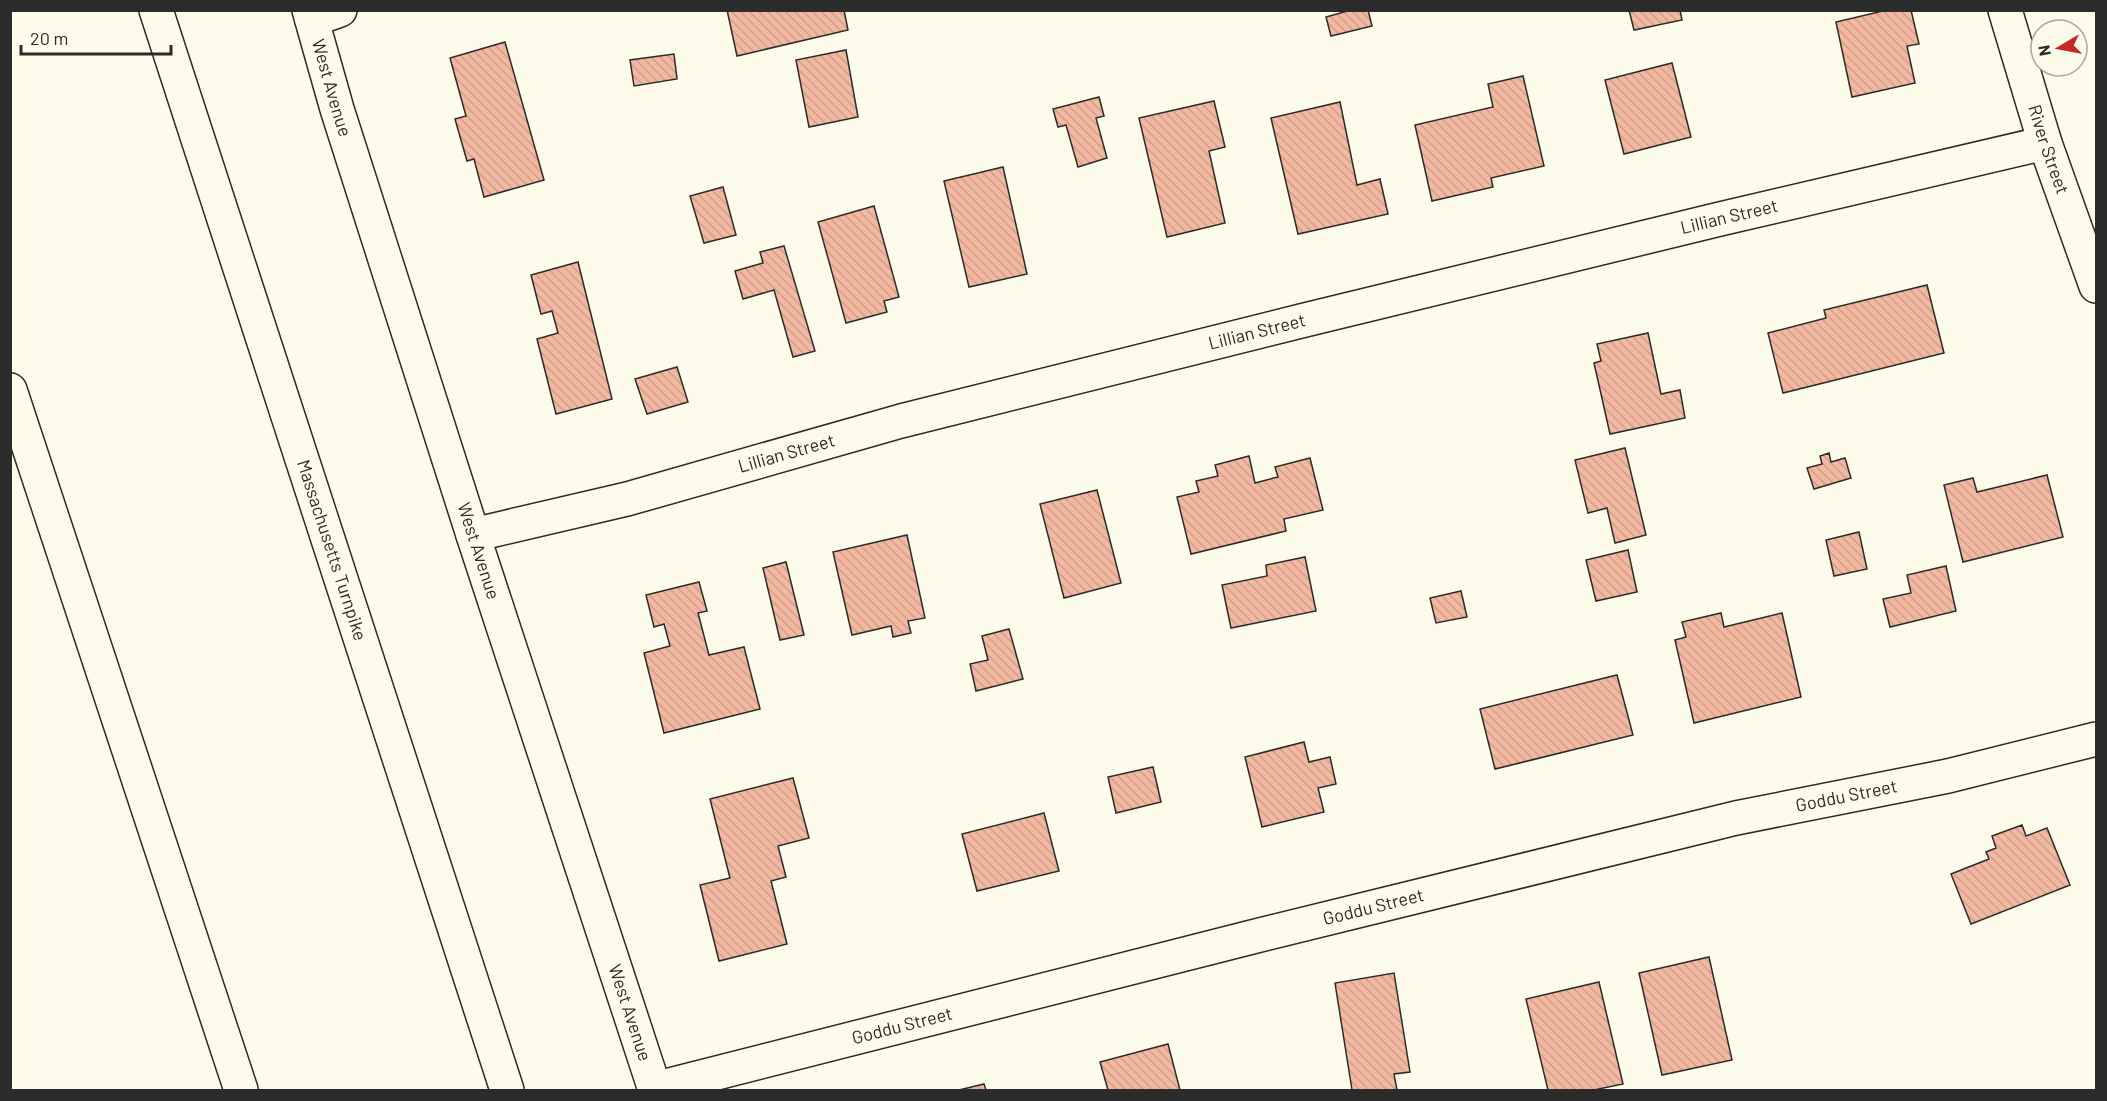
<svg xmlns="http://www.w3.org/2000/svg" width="2107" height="1101" viewBox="0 0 2107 1101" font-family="Barlow,sans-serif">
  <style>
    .building { fill: url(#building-back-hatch); stroke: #2b2b2b; stroke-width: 1.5 }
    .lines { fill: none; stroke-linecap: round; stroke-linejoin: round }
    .street-casing { stroke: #2b2b2b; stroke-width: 36 }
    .secondary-casing { stroke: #2b2b2b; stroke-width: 36 }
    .highway-casing { stroke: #2b2b2b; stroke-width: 36 }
    .street { stroke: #fdfbea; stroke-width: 33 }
    .secondary { stroke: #fdfbea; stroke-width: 33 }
    .highway { stroke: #fdfbea; stroke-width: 33 }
    .labels { text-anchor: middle; stroke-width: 4.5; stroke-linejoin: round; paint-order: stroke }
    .street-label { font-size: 18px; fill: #2b2b2b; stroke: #fdfbea }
  </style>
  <defs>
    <pattern id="building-back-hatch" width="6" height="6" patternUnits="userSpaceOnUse" patternTransform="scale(1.5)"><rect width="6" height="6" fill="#f2b8a0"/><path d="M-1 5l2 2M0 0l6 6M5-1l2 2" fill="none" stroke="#d09e8a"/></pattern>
  </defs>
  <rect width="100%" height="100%" fill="#fdfbea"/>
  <path class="building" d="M727 10H844L848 30 737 56Z
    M1351 10H1368L1372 26 1331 36 1326 17Z
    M1629 10H1680L1682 20 1634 30Z
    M1887 10H1911L1919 44 1907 46 1915 83 1852 97 1836 22Z
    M505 42 544 180 484 197 474 159 467 161 455 119 466 116 450 58Z
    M846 50 858 117 809 127 796 60Z
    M674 54 677 79 634 86 630 60Z
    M1672 63 1691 137 1624 154 1605 80Z
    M1523 76 1544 166 1491 178 1493 187 1432 201 1415 125 1493 107 1488 84Z
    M1099 97 1104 116 1096 118 1107 158 1078 167 1066 125 1058 127 1053 109Z
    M1214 101 1225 147 1209 151 1225 223 1167 237 1139 118Z
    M1340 102 1357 185 1380 179 1388 214 1298 234 1271 118Z
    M1003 167 1027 274 969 287 944 181Z
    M723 187 736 235 704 243 690 196Z
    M874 206 899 297 884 301 887 312 846 323 818 222Z
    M784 246 815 351 793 357 774 290 743 299 735 271 763 263 760 252Z
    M578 262 612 399 556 414 537 339 558 333 552 311 541 314 531 275Z
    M1927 285 1944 353 1783 393 1768 333 1826 318 1824 310Z
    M1648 333 1661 394 1680 390 1685 418 1610 434 1594 363 1601 361 1597 344Z
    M677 367 688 402 647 414 635 379Z
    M1625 448 1646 535 1615 543 1607 508 1588 513 1575 460Z
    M1829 453 1831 462 1845 458 1851 478 1814 489 1807 468 1822 464 1820 456Z
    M1249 456 1255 483 1278 477 1275 467 1310 458 1323 510 1284 519 1286 531 1191 554 1177 497 1199 492 1196 481 1218 476 1215 465Z
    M2047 475 2063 537 1963 562 1944 485 1973 478 1977 492Z
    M1097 490 1121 583 1064 598 1040 504Z
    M1859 532 1867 569 1834 576 1826 540Z
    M907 535 925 618 908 621 911 633 893 637 891 626 852 635 833 552Z
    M1628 550 1637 592 1596 601 1586 560Z
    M1305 557 1316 611 1231 628 1222 585 1267 576 1266 565Z
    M786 562 804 635 780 640 763 568Z
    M1946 566 1956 611 1890 627 1883 599 1911 593 1907 575Z
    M699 582 707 611 698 613 709 655 744 647 760 709 664 733 644 653 670 646 664 624 654 627 646 595Z
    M1461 591 1467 617 1436 623 1430 598Z
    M1721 613 1724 627 1782 613 1801 697 1694 723 1675 640 1686 637 1682 622Z
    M1009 629 1023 679 976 691 970 664 988 660 982 636Z
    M1617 675 1633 735 1495 769 1480 709Z
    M1304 742 1309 762 1330 757 1336 784 1318 788 1324 812 1262 827 1245 757Z
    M1153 767 1161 802 1116 813 1108 777Z
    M793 778 809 838 778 846 786 877 771 881 787 944 719 961 700 885 730 878 710 799Z
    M1044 813 1059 871 977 891 962 834Z
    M2022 825 2026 836 2047 828 2070 885 1971 924 1951 874 1989 859 1986 852 1996 848 1992 836Z
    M1709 957 1732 1060 1662 1075 1639 973Z
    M1394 973 1410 1072 1394 1074 1397 1090H1352L1335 983Z
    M1599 982 1623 1084 1594 1090H1548L1526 999Z
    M1168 1044 1180 1090H1108L1100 1062Z
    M984 1084 986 1090H959Z"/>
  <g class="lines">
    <defs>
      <g id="street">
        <path id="s1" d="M2005 10 2045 143 2096 286"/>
        <path d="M312 20 340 10"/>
        <path id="s2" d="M473 535 627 499 901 421 1305 320 1720 219 2045 143"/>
        <path id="s3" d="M654 1089 1252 937 1736 818 1948 776 2096 739"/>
      </g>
      <g id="secondary">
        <path id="s4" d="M309 10 337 109 473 535 655 1090"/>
      </g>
      <g id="highway">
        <path id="s5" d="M156 10 507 1090"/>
        <path d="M10 390 241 1090"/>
      </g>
    </defs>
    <use href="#street" class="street-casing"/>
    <use href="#secondary" class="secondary-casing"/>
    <use href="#highway" class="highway-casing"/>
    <use href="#street" class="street"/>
    <use href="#secondary" class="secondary"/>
    <use href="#highway" class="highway"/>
  </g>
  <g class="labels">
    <g class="street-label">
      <text dy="6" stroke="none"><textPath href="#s4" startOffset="81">West Avenue</textPath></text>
      <text dy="6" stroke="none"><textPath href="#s1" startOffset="146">River Street</textPath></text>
      <text dy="6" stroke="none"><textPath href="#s2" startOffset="1296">Lillian Street</textPath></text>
      <text dy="6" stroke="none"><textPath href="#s2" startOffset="810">Lillian Street</textPath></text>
      <text dy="6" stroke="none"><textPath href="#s2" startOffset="324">Lillian Street</textPath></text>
      <text dy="6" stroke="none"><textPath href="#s5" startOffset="568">Massachusetts Turnpike</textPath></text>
      <text dy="6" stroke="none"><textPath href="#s4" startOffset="567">West Avenue</textPath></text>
      <text dy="6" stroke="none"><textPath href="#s3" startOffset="1228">Goddu Street</textPath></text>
      <text dy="6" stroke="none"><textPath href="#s3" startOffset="742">Goddu Street</textPath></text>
      <text dy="6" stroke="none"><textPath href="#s4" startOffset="1053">West Avenue</textPath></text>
      <text dy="6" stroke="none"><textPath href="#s3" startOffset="256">Goddu Street</textPath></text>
    </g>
  </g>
  <rect width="2107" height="1101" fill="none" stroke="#2b2b2b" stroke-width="24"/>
  <g transform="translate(2059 48) rotate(260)"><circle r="28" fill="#fdfbea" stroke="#a9a89e" stroke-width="1.5"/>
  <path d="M0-4.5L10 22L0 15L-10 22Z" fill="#c62828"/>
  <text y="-9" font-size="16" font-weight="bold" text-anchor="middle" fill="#2b2b2b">N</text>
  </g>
  <path d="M21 45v9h150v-9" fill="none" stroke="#2b2b2b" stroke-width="3"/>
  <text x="30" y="45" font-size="18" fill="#2b2b2b" stroke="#fdfbea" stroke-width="4.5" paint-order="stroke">20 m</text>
</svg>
